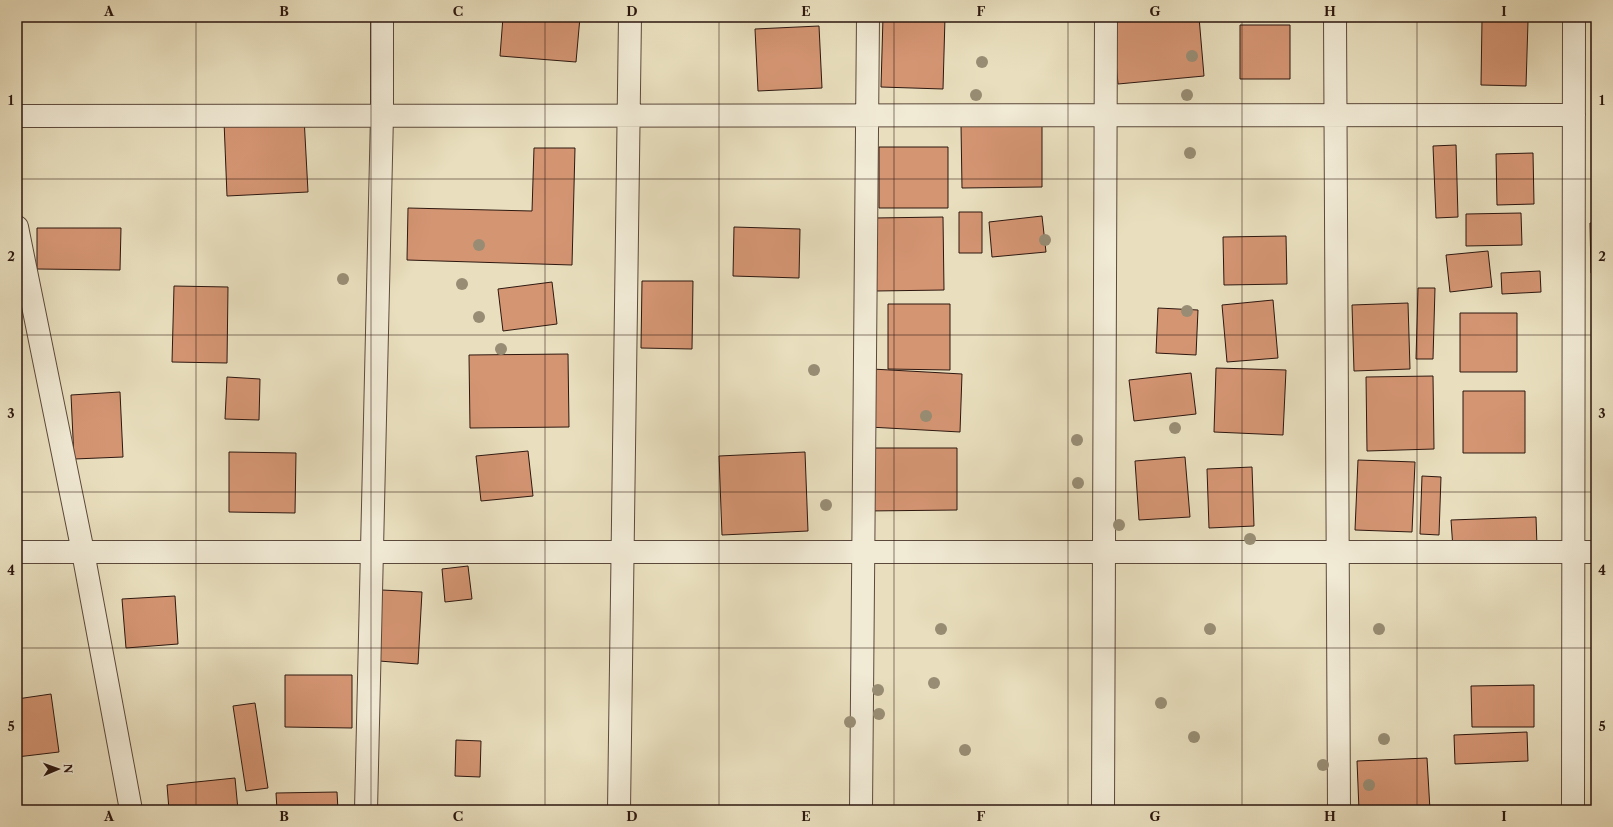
<svg xmlns="http://www.w3.org/2000/svg" width="1613" height="827" viewBox="0 0 1613 827" font-family="'Libre Caslon Text',serif">
  <style>
    .building { fill: #d49573; stroke: #2d170f }
    .lines { fill: none; stroke-linecap: round; stroke-linejoin: round }
    .minor-casing { stroke: #5c493b; stroke-width: 24 }
    .minor { stroke: #f1ead5; stroke-width: 22 }
    .tree { fill: #988d74 }
    .grid { fill: none; stroke: #2d170f; stroke-width: 1; stroke-opacity: 0.55 }
    .neatline { fill: none; stroke: #2d170f; stroke-width: 1.5 }
    .grid-label { font-size: 13px; text-anchor: middle; font-weight: bold; fill: #2d170f }
  </style>
  <rect width="100%" height="100%" fill="#e9dfbe"/>
  <filter id="stains"><feTurbulence type="fractalNoise" baseFrequency=".005" numOctaves="4"/><feColorMatrix values="0 0 0 0 .2 0 0 0 0 .09 0 0 0 0 .02 0 0 0 .5 -.17"/></filter>
  <radialGradient id="worn" r=".72"><stop offset=".6" stop-color="#630" stop-opacity="0"/><stop offset="1" stop-color="#630" stop-opacity=".3"/></radialGradient>
  <path class="building" d="M503 17H580L576 62 500 56Z
    M883 17H945L943 89 881 87Z
    M1143 17H1199L1204 76 1118 84 1112 20Z
    M1482 20 1528 21 1526 86 1481 85Z
    M1240 25H1290V79H1240Z
    M819 26 822 88 758 91 755 29Z
    M304 117 308 192 227 196 224 121Z
    M1042 124V187L962 188 961 125Z
    M1456 145 1458 217 1436 218 1433 146Z
    M879 147H948V208H879Z
    M534 148H575L572 265 407 260 408 208 532 211Z
    M1533 153 1534 204 1497 205 1496 154Z
    M959 212H982V253H959Z
    M1521 213 1522 245 1466 246V214Z
    M1042 216 1046 252 992 257 989 222Z
    M943 217 944 290 876 291 874 218Z
    M1590 223H1596V273H1591Z
    M734 227 800 229 799 278 733 276Z
    M37 228H121L120 270 37 269Z
    M1286 236 1287 284 1224 285 1223 237Z
    M1488 251 1492 287 1450 292 1446 255Z
    M1540 271 1541 292 1502 294 1501 273Z
    M642 281H693L692 349 641 348Z
    M552 282 557 324 503 331 498 289Z
    M174 286 228 287 227 363 172 362Z
    M1418 288H1435L1433 359H1416Z
    M1273 300 1278 358 1227 362 1222 305Z
    M1408 303 1410 369 1354 371 1352 305Z
    M888 304H950V370L888 369Z
    M1158 308 1198 310 1196 355 1156 353Z
    M1460 313H1517V372H1460Z
    M568 354 569 427 470 428 469 355Z
    M1216 368 1286 370 1283 435 1214 432Z
    M872 369 962 374 960 432 869 427Z
    M1191 373 1196 414 1134 421 1129 380Z
    M1433 376 1434 449 1367 451 1366 377Z
    M227 377 260 379 259 420 225 419Z
    M1592 384H1596V450H1594Z
    M1463 391H1525V453H1463Z
    M120 392 123 457 74 459 71 395Z
    M866 448H957V510L866 511Z
    M528 451 533 496 481 501 476 456Z
    M17 452H19L17 495Z
    M229 452 296 453 295 513 229 512Z
    M805 452 808 531 722 535 719 456Z
    M1185 457 1190 517 1139 520 1135 461Z
    M1358 460 1415 462 1412 532 1355 530Z
    M1252 467 1254 526 1209 528 1207 469Z
    M1422 476 1441 477 1439 535 1420 534Z
    M1536 517 1537 546 1453 549 1451 520Z
    M468 566 472 599 445 602 442 569Z
    M382 590 422 592 418 664 379 661Z
    M175 596 178 644 126 648 122 599Z
    M1593 649H1596V671H1593Z
    M285 675H352V728L285 727Z
    M1534 685V727H1472L1471 686Z
    M51 694 59 752 17 757V699Z
    M255 703 268 788 246 791 233 706Z
    M1527 732 1528 761 1455 764 1454 735Z
    M1596 738V756H1594L1592 739Z
    M456 740 481 741 480 777 455 776Z
    M1427 758 1430 810H1359L1357 761Z
    M235 778 238 810H169L167 785Z
    M337 792 338 810H277L276 793Z"/>
  <g class="lines">
    <defs>
      <path id="minor" d="M1335 17 1339 810
        M17 116 1574 115
        M17 227 83 552 131 810
        M17 552H1596
        M366 810 382 115V17
        M619 810 630 17
        M861 810 868 17
        M1103 810 1106 17
        M1573 810 1574 17"/>
    </defs>
    <use href="#minor" class="minor-casing"/>
    <use href="#minor" class="minor"/>
  </g>
  <g class="tree">
    <circle cx="1192" cy="56" r="6"/>
    <circle cx="982" cy="62" r="6"/>
    <circle cx="976" cy="95" r="6"/>
    <circle cx="1187" cy="95" r="6"/>
    <circle cx="1190" cy="153" r="6"/>
    <circle cx="1045" cy="240" r="6"/>
    <circle cx="479" cy="245" r="6"/>
    <circle cx="343" cy="279" r="6"/>
    <circle cx="462" cy="284" r="6"/>
    <circle cx="1187" cy="311" r="6"/>
    <circle cx="479" cy="317" r="6"/>
    <circle cx="501" cy="349" r="6"/>
    <circle cx="814" cy="370" r="6"/>
    <circle cx="926" cy="416" r="6"/>
    <circle cx="1175" cy="428" r="6"/>
    <circle cx="1077" cy="440" r="6"/>
    <circle cx="1078" cy="483" r="6"/>
    <circle cx="826" cy="505" r="6"/>
    <circle cx="1119" cy="525" r="6"/>
    <circle cx="1250" cy="539" r="6"/>
    <circle cx="941" cy="629" r="6"/>
    <circle cx="1210" cy="629" r="6"/>
    <circle cx="1379" cy="629" r="6"/>
    <circle cx="934" cy="683" r="6"/>
    <circle cx="878" cy="690" r="6"/>
    <circle cx="1161" cy="703" r="6"/>
    <circle cx="879" cy="714" r="6"/>
    <circle cx="850" cy="722" r="6"/>
    <circle cx="1194" cy="737" r="6"/>
    <circle cx="1384" cy="739" r="6"/>
    <circle cx="965" cy="750" r="6"/>
    <circle cx="1323" cy="765" r="6"/>
    <circle cx="1369" cy="785" r="6"/>
  </g>
  <path class="grid" d="M196 17V810M371 17V810M545 17V810M719 17V810M894 17V810M1068 17V810M1242 17V810M1417 17V810M17 179H1596M17 335H1596M17 492H1596M17 648H1596"/>
  <rect width="1613" height="827" fill="none" stroke="#e9dfbe" stroke-width="44"/>
  <g transform="translate(58 769) rotate(88)" stroke="#f1ead5" stroke-width="3" paint-order="stroke">
  <path d="M0-3L7 15L0 10L-7 15Z" fill="#2d170f"/>
  <text y="-6" font-size="11" font-weight="bold" text-anchor="middle" fill="#2d170f">N</text>
  </g>
  <rect x="22" y="22" width="1569" height="783" class="neatline"/>
  <g class="grid-label">
    <text x="109" y="16">A</text>
    <text x="284" y="16">B</text>
    <text x="458" y="16">C</text>
    <text x="632" y="16">D</text>
    <text x="806" y="16">E</text>
    <text x="981" y="16">F</text>
    <text x="1155" y="16">G</text>
    <text x="1330" y="16">H</text>
    <text x="1504" y="16">I</text>
    <text x="11" y="105">1</text>
    <text x="1602" y="105">1</text>
    <text x="11" y="261">2</text>
    <text x="1602" y="261">2</text>
    <text x="11" y="418">3</text>
    <text x="1602" y="418">3</text>
    <text x="11" y="575">4</text>
    <text x="1602" y="575">4</text>
    <text x="11" y="731">5</text>
    <text x="1602" y="731">5</text>
    <text x="109" y="821">A</text>
    <text x="284" y="821">B</text>
    <text x="458" y="821">C</text>
    <text x="632" y="821">D</text>
    <text x="806" y="821">E</text>
    <text x="981" y="821">F</text>
    <text x="1155" y="821">G</text>
    <text x="1330" y="821">H</text>
    <text x="1504" y="821">I</text>
  </g>
  <rect width="100%" height="100%" filter="url(#stains)"/>
  <rect width="100%" height="100%" fill="url(#worn)"/>
</svg>
